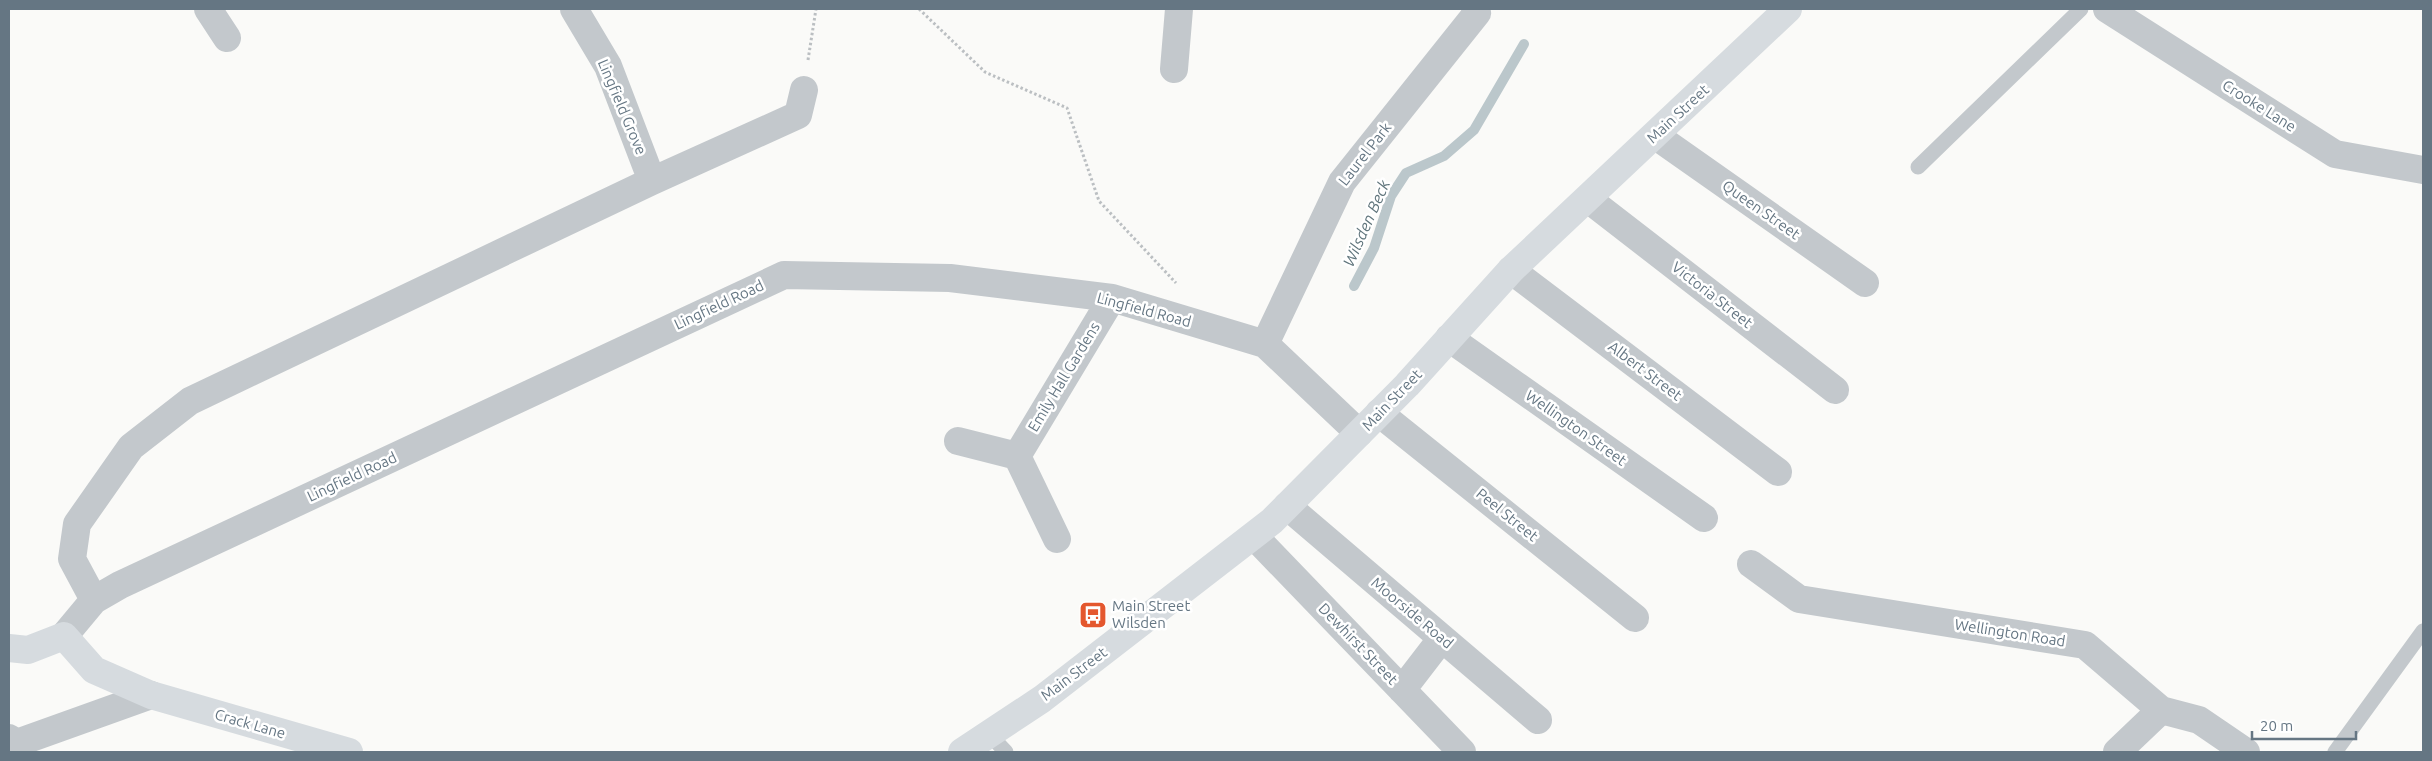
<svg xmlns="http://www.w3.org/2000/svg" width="2432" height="761" viewBox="0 0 2432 761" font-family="Ubuntu,sans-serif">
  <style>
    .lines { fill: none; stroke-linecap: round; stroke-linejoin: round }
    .stream { stroke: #bbc7cb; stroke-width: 10 }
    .path { stroke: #bbbfc2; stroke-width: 3; stroke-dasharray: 2.5 2.5; stroke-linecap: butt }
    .lane { stroke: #c3c8cc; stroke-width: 15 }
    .street { stroke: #c3c8cc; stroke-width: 28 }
    .secondary { stroke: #d6dbdf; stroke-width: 28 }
    .labels { text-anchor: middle; stroke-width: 5; stroke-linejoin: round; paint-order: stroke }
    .street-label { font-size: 15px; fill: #657683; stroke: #fff }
    .poi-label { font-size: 15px; fill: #657683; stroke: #fff; text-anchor: start }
    .water-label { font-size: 16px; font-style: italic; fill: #60757c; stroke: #fff }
  </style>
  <rect width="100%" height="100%" fill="#fafaf8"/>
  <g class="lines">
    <path class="stream" d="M1354 286 1374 248 1391 196 1406 173 1444 156 1474 130 1524 44"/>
    <path class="path" d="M919 9 985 72 1067 108 1099 201 1176 283
      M808 60 816 9"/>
    <path class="lane" d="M1918 167 2081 9
      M989 734 1006 752
      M2335 752 2423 631"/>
    <path class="street" d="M208 9 227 38
      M574 9 608 66 652 181
      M2107 9 2335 154 2423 170
      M1174 69 1179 9
      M1656 136 1865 283
      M1588 199 1835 390
      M1511 270 1778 472
      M1449 338 1704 518
      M1265 344 1342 182 1477 13 1475 9
      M1379 413 1635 618
      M958 441 1017 456 1112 298
      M1017 456 1057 539
      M1287 506 1538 720
      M1254 536 1462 752
      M1751 564 1799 599 2085 645 2161 710 2199 720 2246 752
      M94 600 72 559 77 524 131 447 190 401 652 181 798 115 804 90
      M64 636 94 600 120 585 784 275 950 278 1112 298 1265 344 1359 433
      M1402 690 1442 638
      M9 738 17 743 151 695
      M2117 752 2161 710"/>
    <path class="secondary" d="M9 648 28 650 64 636 94 670 151 695 349 752
      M962 752 1042 699 1272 521 1407 385 1511 270 1788 9"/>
  </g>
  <defs>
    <symbol id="bus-square" viewBox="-11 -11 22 22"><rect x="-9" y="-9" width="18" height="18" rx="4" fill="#e4572e" stroke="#fff"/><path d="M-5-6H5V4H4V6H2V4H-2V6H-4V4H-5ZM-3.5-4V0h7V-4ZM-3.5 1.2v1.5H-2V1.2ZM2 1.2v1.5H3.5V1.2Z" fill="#fff"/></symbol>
  </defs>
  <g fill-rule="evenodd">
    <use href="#bus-square" x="1077" y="599" width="32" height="32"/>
  </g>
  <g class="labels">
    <g class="street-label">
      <text transform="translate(2259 106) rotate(32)" y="5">Crooke Lane</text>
      <text transform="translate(622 107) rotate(67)" y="5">Lingfield Grove</text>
      <text transform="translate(1678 114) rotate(-43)" y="5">Main Street</text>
      <text transform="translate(1365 154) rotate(-52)" y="5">Laurel Park</text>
      <text transform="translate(1761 210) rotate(35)" y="5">Queen Street</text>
      <text transform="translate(1712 295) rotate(38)" y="5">Victoria Street</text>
      <text transform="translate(719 305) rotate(-25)" y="5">Lingfield Road</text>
      <text transform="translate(1144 310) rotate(15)" y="5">Lingfield Road</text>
      <text transform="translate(1645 371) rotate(37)" y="5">Albert Street</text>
      <text transform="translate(1064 377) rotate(-59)" y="5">Emily Hall Gardens</text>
      <text transform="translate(1392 400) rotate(-46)" y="5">Main Street</text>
      <text transform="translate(1576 428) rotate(35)" y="5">Wellington Street</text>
      <text transform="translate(352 477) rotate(-25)" y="5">Lingfield Road</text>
      <text transform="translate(1507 515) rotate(39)" y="5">Peel Street</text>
      <text transform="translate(1412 613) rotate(40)" y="5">Moorside Road</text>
      <text transform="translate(2010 633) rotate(9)" y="5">Wellington Road</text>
      <text transform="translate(1358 644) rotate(46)" y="5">Dewhirst Street</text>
      <text transform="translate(1074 674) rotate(-37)" y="5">Main Street</text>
      <text transform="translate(250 724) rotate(16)" y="5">Crack Lane</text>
    </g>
    <g class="poi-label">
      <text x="1112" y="611">Main Street<tspan x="1112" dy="17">Wilsden</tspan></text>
    </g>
    <g class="water-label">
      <text transform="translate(1366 223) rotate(-66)" y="6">Wilsden Beck</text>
    </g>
  </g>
  <rect width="2432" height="761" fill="none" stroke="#657683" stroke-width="20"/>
  <path d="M2252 731v8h104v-8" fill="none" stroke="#657683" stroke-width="2.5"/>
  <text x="2260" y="731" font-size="15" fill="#657683" stroke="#ffffff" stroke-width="4" paint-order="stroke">20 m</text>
</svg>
